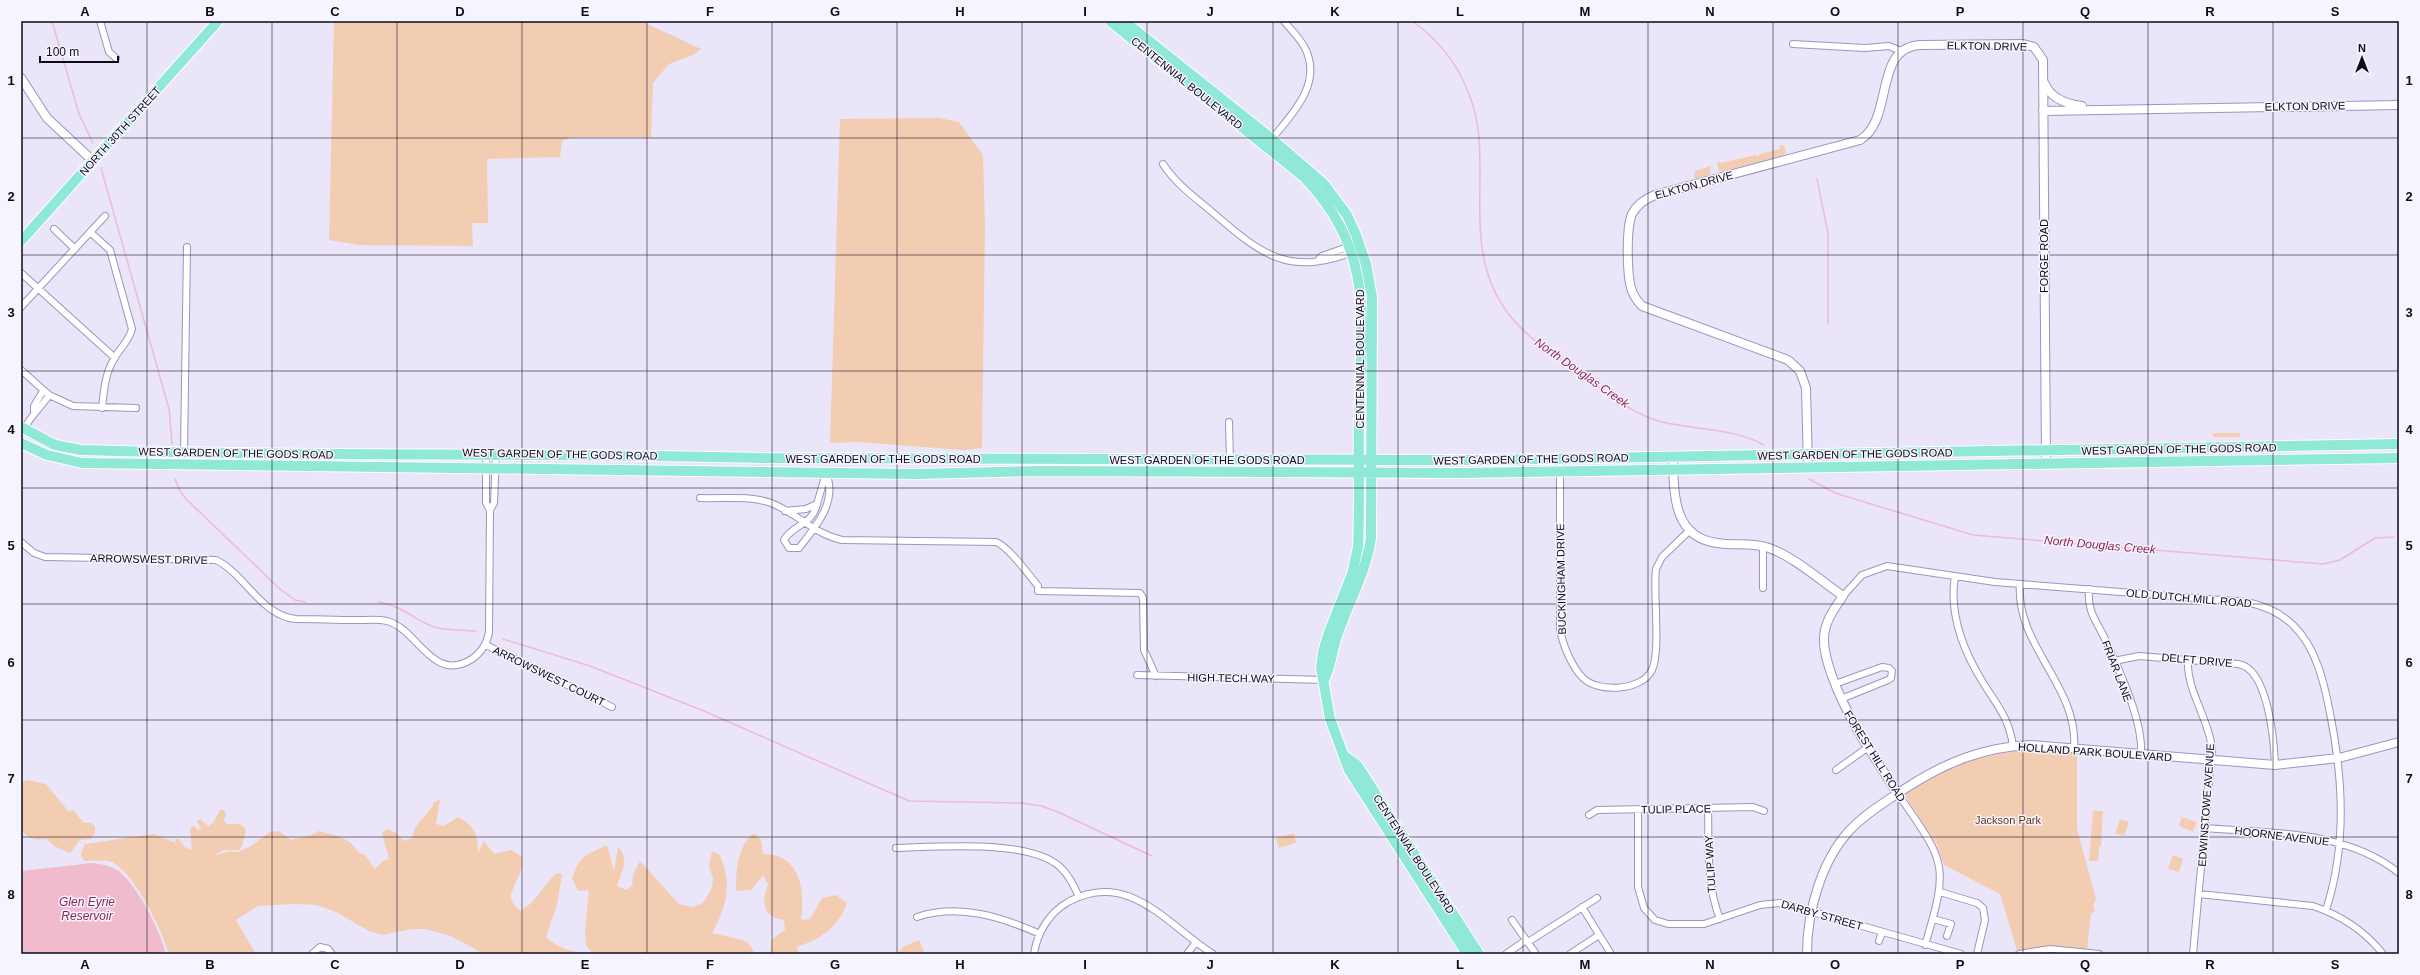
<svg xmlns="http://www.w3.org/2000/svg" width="2420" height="975" viewBox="0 0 2420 975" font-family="Arial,sans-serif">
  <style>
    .green { fill: #f3cdb2 }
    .water { fill: #efbbcd }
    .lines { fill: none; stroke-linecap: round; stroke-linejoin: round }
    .stream { stroke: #efbbcd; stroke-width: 1.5 }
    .minor-casing { stroke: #9f93c2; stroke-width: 8 }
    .tertiary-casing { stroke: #9f93c2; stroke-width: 10 }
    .primary-casing { stroke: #fff; stroke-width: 12 }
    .minor { stroke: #fff; stroke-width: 6 }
    .tertiary { stroke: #fff; stroke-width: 8 }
    .primary { stroke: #90e8d6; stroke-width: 10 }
    .grid { fill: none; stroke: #0f091a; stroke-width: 1; stroke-opacity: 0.55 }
    .labels { text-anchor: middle; stroke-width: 3; stroke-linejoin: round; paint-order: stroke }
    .street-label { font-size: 11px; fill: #0f091a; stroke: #f6f4fe }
    .park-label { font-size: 11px; fill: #603614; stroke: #f6f4fe }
    .water-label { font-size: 12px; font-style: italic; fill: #902156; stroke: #f6f4fe }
    .neatline { fill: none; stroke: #0f091a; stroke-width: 1.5 }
    .grid-label { font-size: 13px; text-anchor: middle; font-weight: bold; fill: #0f091a }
  </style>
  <rect width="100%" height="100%" fill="#eae5f9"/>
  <path class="green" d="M334 21H641L701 49 693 55 669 64 653 83 651 137H571L562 141 560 157 487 159 488 223H472L473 246 360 245 329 240Z
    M939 118 959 122 983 155 985 227 982 448 965 450 856 442 830 443 840 119Z
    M1780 145 1784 146 1786 152 1783 156 1725 171H1719L1717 164 1719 161 1721 163 1756 155 1758 157 1760 154 1780 149Z
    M1711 166 1710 175 1694 179 1695 171Z
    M2213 433H2240V437H2213Z
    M2027 750 2077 753V829L2096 899 2093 906 2095 911 2091 914 2087 949 2053 946 2017 950 2000 894 1944 865 1937 845 1905 795C1943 768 1981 754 2027 750Z
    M28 780 46 784 69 812 73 810 84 823H90L95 826V834L90 839 80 840 70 853 54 846 47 839C35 840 28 840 21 829V783Z
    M440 800 436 824 444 826 458 817C475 826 478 834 478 853L484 841 494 854 511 850 522 857V868L510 896 514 905 521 911C537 901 543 886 556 873L562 874 557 905 546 937C560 950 575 953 593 953L586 946 585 930 589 890 578 891 572 878C582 853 585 856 607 845L614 871 618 847C630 860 621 872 617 886L626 890 632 886 633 875 640 861 679 904 692 907 703 903 712 888 713 878 709 867 712 851 719 854C733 883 727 906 712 933 719 935 744 939 748 943 751 946 753 951 755 954H484L451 936 425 929H412L382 935 369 931 336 912 317 905 294 904 258 906 236 920 256 954H169C163 932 132 867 109 861 102 860 92 861 84 861L81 854 85 844 154 834 176 843 175 839H179L185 847 192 850 190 828 194 826 198 830 201 829 197 821 200 819 208 826 213 823 220 810H224L226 815 224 819 226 824C234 825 241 820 246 831L242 846 239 850H223L213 856 229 851 238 852 251 846 270 832 279 831 291 840 311 835 319 831C337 836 348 836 359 853L365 855 375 869 383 861 389 859 382 833 388 829 396 833 404 841 412 838C416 819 427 819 434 802Z
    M2093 811H2103L2101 847H2099L2098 861H2089Z
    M2182 817 2197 822 2193 832 2179 826Z
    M2120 819 2129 822 2124 836 2115 833Z
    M754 833 761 840 763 854C801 854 805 890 801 920L810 919 822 898 836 895 847 903C838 927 821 939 797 947L799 954H770L772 939 785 930 784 920 774 918 766 911 764 898 768 884 763 875 751 890 736 891C736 871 737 846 754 833Z
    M1294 833 1296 843 1279 848 1276 838Z
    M2173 855 2183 859 2179 872 2168 869Z
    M919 940 925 954H897L903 947Z"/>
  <path class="water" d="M92 863C102 864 113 866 121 873 140 891 159 929 166 954H21V871Z"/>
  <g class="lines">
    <path class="stream" d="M52 21 79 114 93 143
      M1412 21C1451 48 1475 91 1479 138 1484 205 1466 269 1517 324 1537 345 1562 360 1585 377 1609 394 1633 415 1662 422 1696 430 1733 428 1764 445
      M101 168 169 409 172 444
      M1817 179 1828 233V323
      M175 479 180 491 186 499 280 589 295 600 305 602
      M1809 479 1835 493 1973 535 2323 564 2340 560 2375 538 2393 537
      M378 602C406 606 416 623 438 628 450 630 464 630 476 631
      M503 639 590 666 704 711 909 801 1020 803 1042 806 1060 813 1152 856"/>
    <defs>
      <path id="minor" d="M100 21 109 52 116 58
        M1793 44 1865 48 1889 46 1901 51
        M1271 140C1292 114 1323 84 1305 48 1300 38 1291 30 1284 21
        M1163 164C1176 184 1193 196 1211 211 1264 257 1290 278 1361 249
        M54 229 75 249
        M90 232 110 250 132 329C129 341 120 348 114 359 105 374 104 390 102 408
        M1317 261 1322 256 1359 243
        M21 273 115 358
        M21 307 105 216
        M21 370 49 395 73 406 136 408
        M34 411V406L43 391
        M1229 422 1230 460
        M24 429C31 415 41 408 49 395
        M184 452 187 247
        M1560 459V628C1562 644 1572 667 1583 678 1598 693 1642 691 1652 670 1661 651 1653 594 1656 569L1662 557 1690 530
        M700 498C725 499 748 495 771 503 797 513 814 534 842 540L996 542C1008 546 1029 575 1038 586V591L1140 593 1143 598 1144 650 1156 676
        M817 504C812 526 793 524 784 540L789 548H799C816 526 838 502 826 473
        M490 510 494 503 496 453
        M785 511 806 509 817 504 826 473
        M21 542 34 553 45 557 216 560C245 574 261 616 296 619 316 619 336 620 357 620 367 620 378 619 387 621 418 629 432 684 472 659 482 652 487 644 489 632L490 510 486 503V453
        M1955 576C1949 612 1963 650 1982 681 1996 704 2009 717 2013 746
        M2020 584C2015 645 2079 687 2074 748
        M1763 588V546
        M2089 589C2087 613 2097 621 2106 641 2120 672 2143 721 2141 754
        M1843 596 1862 575 1887 566 1995 582 2247 602C2265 606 2280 612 2293 625 2316 647 2324 682 2330 713 2343 779 2347 845 2326 910
        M486 645 612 707
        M2188 659C2186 691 2209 718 2212 749L2193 954
        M2114 661 2139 656 2238 664C2268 668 2274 740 2275 765
        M1137 675 1324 680
        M1835 684 1882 667 1889 668 1892 671 1891 678 1888 680 1841 699
        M1836 770 1867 748
        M1898 794C1945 862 1950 863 1925 945
        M1708 808C1709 846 1706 884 1720 919
        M1638 810V887L1644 908 1655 920 1668 924H1704L1760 905 1781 903 1961 954
        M1589 815 1597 810 1753 807 1764 811
        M2205 828C2269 833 2346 830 2399 873
        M896 848C937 847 1028 839 1059 866 1069 875 1074 886 1079 897
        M1940 892 1977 903 1983 908 1985 920 1977 954
        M2199 894 2313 906C2340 915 2365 931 2383 954
        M1582 907 1611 954
        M917 917C959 903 1002 917 1040 934
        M1933 919 1951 924 1947 936
        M1512 920 1536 954
        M1879 941 1882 932
        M1528 942 1597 898
        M312 954 320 947 328 949 332 954
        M1034 954C1037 933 1049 913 1068 902 1129 869 1167 925 1213 954
        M1187 954 1196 942
        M1506 954 1526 940
        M1570 954 1599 935
        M2019 954 2050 949 2099 954"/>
      <path id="tertiary" d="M21 78 47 118 93 161
        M2045 84C2051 99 2067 104 2082 106
        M2043 111 2399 105
        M1673 457C1674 492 1672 537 1717 543 1734 546 1752 542 1769 548 1793 556 1821 581 1843 596 1834 609 1825 621 1824 637 1823 650 1828 664 1832 676 1848 720 1873 755 1898 794
        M1808 467 1806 388 1800 371 1788 360 1642 306C1637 301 1633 295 1631 288 1627 273 1626 228 1632 214 1637 204 1645 199 1655 195L1860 140C1895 119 1872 46 1922 45L2023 44 2034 47 2043 60 2046 464
        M1807 954C1807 912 1821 861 1850 830 1866 813 1887 801 1906 788 1946 762 1984 747 2031 745L2275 765 2339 758 2399 742"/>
      <path id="primary" d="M1110 21 1304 177C1377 253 1361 323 1359 419 1358 462 1360 504 1358 547L1352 574 1329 632 1323 652 1321 668 1330 719 1349 770 1467 954
        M1124 21 1272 139 1324 184 1347 215 1356 235 1366 264 1372 297 1371 538C1366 573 1348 603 1337 636 1332 651 1331 666 1324 680
        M21 241 218 21
        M21 427 55 445 81 450C309 457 536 452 764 458L1480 460 2399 444
        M21 443 47 455 82 463 916 474 1038 471 1462 473 2399 458
        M1346 757 1357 765 1479 954"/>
    </defs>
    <use href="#minor" class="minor-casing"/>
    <use href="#tertiary" class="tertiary-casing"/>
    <use href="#primary" class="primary-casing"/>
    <use href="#minor" class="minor"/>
    <use href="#tertiary" class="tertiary"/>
    <use href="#primary" class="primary"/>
  </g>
  <path class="grid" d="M147 21V954M272 21V954M397 21V954M522 21V954M647 21V954M772 21V954M897 21V954M1022 21V954M1147 21V954M1273 21V954M1398 21V954M1523 21V954M1648 21V954M1773 21V954M1898 21V954M2023 21V954M2148 21V954M2273 21V954M21 138H2399M21 255H2399M21 371H2399M21 488H2399M21 604H2399M21 720H2399M21 837H2399"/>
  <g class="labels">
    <g class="street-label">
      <text transform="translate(1987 46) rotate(1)" y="4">ELKTON DRIVE</text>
      <text transform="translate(1187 83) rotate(39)" y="4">CENTENNIAL BOULEVARD</text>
      <text transform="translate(2305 106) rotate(-1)" y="4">ELKTON DRIVE</text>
      <text transform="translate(120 131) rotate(-48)" y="4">NORTH 30TH STREET</text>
      <text transform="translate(1694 185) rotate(-15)" y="4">ELKTON DRIVE</text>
      <text transform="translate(2044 256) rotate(-90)" y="4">FORGE ROAD</text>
      <text transform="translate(1360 359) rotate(-90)" y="4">CENTENNIAL BOULEVARD</text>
      <text transform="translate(2179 449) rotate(-1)" y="4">WEST GARDEN OF THE GODS ROAD</text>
      <text transform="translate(236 453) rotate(1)" y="4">WEST GARDEN OF THE GODS ROAD</text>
      <text transform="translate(560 454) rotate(1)" y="4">WEST GARDEN OF THE GODS ROAD</text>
      <text transform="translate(1855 454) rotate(-1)" y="4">WEST GARDEN OF THE GODS ROAD</text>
      <text x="883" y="463">WEST GARDEN OF THE GODS ROAD</text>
      <text transform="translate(1531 459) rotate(-1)" y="4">WEST GARDEN OF THE GODS ROAD</text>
      <text x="1207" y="464">WEST GARDEN OF THE GODS ROAD</text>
      <text transform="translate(149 559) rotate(1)" y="4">ARROWSWEST DRIVE</text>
      <text transform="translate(1561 579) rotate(-91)" y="4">BUCKINGHAM DRIVE</text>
      <text transform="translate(2189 598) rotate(5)" y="4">OLD DUTCH MILL ROAD</text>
      <text transform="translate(2197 660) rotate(5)" y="4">DELFT DRIVE</text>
      <text transform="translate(2117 671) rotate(69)" y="4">FRIAR LANE</text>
      <text transform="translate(549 676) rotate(26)" y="4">ARROWSWEST COURT</text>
      <text transform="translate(1231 678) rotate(1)" y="4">HIGH TECH WAY</text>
      <text transform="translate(2095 752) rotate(4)" y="4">HOLLAND PARK BOULEVARD</text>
      <text transform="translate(1875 756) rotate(58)" y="4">FOREST HILL ROAD</text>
      <text transform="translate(2206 805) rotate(-86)" y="4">EDWINSTOWE AVENUE</text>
      <text transform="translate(1676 809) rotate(-1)" y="4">TULIP PLACE</text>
      <text transform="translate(2282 836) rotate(7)" y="4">HOORNE AVENUE</text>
      <text transform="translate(1414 854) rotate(57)" y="4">CENTENNIAL BOULEVARD</text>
      <text transform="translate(1710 864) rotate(-93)" y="4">TULIP WAY</text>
      <text transform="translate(1822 915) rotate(16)" y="4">DARBY STREET</text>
    </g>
    <g class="park-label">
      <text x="2008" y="824">Jackson Park</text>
    </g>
    <g class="water-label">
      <text transform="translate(1582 373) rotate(35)" y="4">North Douglas Creek</text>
      <text transform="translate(2100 545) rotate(5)" y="4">North Douglas Creek</text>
      <text x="87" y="906">Glen Eyrie<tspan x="87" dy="14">Reservoir</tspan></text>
    </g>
  </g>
  <rect width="2420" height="975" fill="none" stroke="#f6f4fe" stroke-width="44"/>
  <g transform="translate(2362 58)" stroke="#f6f4fe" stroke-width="3" paint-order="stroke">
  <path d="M0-3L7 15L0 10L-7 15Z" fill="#0f091a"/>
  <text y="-6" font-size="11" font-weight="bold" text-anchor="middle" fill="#0f091a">N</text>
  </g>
  <path d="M40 56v6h78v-6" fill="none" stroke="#0f091a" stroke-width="2"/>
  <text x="46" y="56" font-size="12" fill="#0f091a" stroke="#f6f4fe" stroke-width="3" paint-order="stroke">100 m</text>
  <rect x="22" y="22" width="2376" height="931" class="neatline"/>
  <g class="grid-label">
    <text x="85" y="16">A</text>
    <text x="210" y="16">B</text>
    <text x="335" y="16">C</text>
    <text x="460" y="16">D</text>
    <text x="585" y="16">E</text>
    <text x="710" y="16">F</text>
    <text x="835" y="16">G</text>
    <text x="960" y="16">H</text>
    <text x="1085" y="16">I</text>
    <text x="1210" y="16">J</text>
    <text x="1335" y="16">K</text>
    <text x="1460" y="16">L</text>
    <text x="1585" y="16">M</text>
    <text x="1710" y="16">N</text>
    <text x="1835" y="16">O</text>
    <text x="1960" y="16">P</text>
    <text x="2085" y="16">Q</text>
    <text x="2210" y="16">R</text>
    <text x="2335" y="16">S</text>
    <text x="11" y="85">1</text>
    <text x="2409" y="85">1</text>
    <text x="11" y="201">2</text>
    <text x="2409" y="201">2</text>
    <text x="11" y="317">3</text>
    <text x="2409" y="317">3</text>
    <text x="11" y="434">4</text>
    <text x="2409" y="434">4</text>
    <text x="11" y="550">5</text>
    <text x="2409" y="550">5</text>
    <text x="11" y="667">6</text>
    <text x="2409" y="667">6</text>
    <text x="11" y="783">7</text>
    <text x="2409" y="783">7</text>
    <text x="11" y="899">8</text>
    <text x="2409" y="899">8</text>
    <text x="85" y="969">A</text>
    <text x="210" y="969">B</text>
    <text x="335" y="969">C</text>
    <text x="460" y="969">D</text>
    <text x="585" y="969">E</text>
    <text x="710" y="969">F</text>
    <text x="835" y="969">G</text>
    <text x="960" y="969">H</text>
    <text x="1085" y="969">I</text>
    <text x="1210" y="969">J</text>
    <text x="1335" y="969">K</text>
    <text x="1460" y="969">L</text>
    <text x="1585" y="969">M</text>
    <text x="1710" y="969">N</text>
    <text x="1835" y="969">O</text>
    <text x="1960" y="969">P</text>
    <text x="2085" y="969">Q</text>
    <text x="2210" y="969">R</text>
    <text x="2335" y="969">S</text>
  </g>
</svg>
